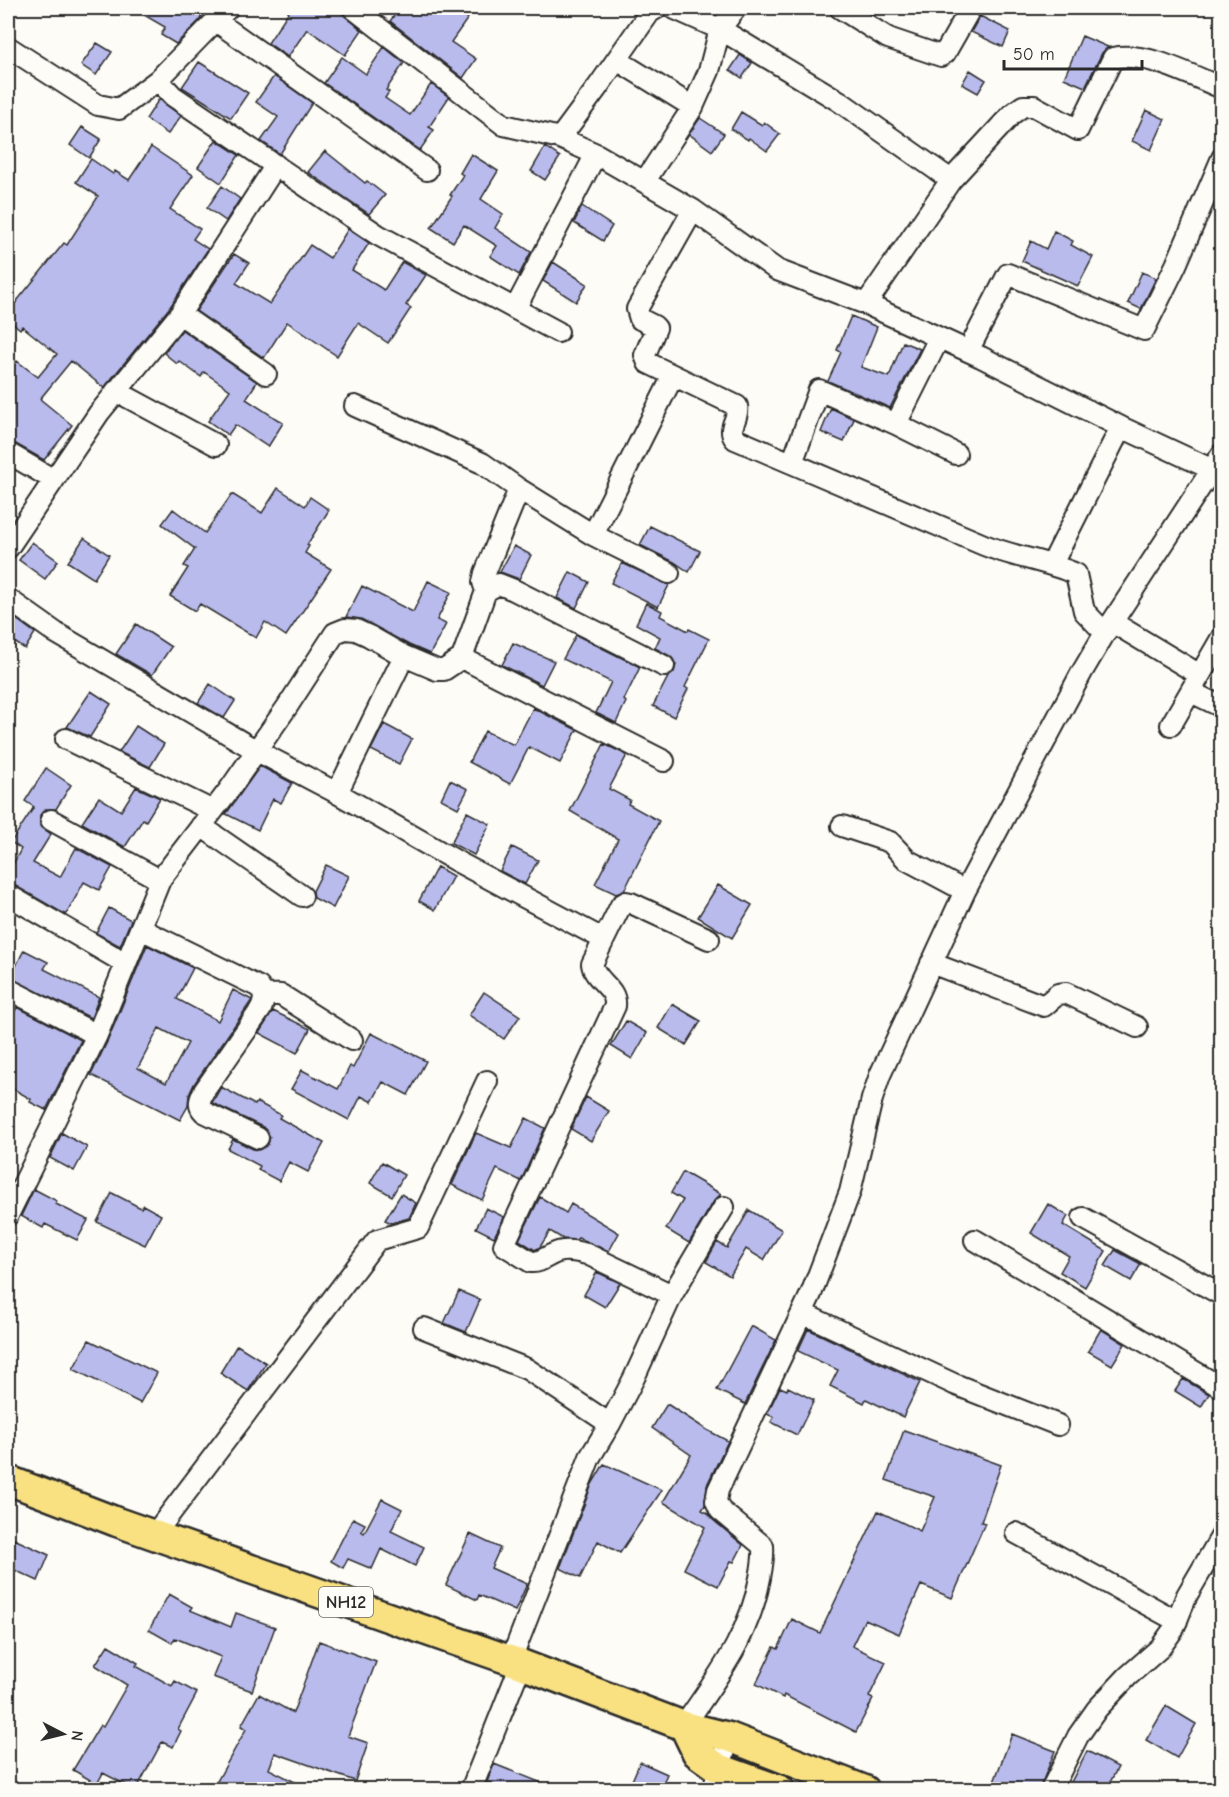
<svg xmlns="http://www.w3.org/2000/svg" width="1229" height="1797" viewBox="0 0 1229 1797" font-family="'Comic Neue',sans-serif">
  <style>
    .building { fill: #b9bbed; stroke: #2b2b2b; stroke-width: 1.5; fill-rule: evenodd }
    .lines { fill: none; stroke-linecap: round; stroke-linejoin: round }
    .minor-casing { stroke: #2b2b2b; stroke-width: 24 }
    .highway-casing { stroke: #2b2b2b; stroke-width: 33 }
    .minor { stroke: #fdfcf7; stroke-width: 20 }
    .highway { stroke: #f9e181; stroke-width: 28 }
    .labels { text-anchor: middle; stroke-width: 4.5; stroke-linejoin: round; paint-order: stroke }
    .shield { fill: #fdfcf7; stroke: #6a6a68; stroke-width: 1.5 }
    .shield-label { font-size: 18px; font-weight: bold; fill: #2b2b2b }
  </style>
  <rect width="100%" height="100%" fill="#fdfcf7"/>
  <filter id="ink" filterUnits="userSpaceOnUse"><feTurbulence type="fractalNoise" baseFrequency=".0167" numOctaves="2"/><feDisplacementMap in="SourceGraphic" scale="12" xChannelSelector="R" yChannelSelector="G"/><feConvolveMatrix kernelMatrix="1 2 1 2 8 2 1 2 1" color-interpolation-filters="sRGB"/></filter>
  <g filter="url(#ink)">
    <path class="building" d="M132 8H207L199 21 176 44 161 35 165 27Z
      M291 8H335L362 30 345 55 307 29 288 57 268 43Z
      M400 8H430L439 14 444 8H453L468 18 451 42 476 59 463 78 390 21Z
      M980 16 1010 31 1003 47 971 32Z
      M1082 36 1108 47 1102 53 1085 87 1064 78Z
      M97 43 112 52 96 75 81 65Z
      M384 47 404 63 386 90 389 92 385 98 410 115 431 84 449 97 429 127 434 130 420 150 324 83 342 57 366 74Z
      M740 55 752 63 742 78 730 70Z
      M199 62 248 93 231 118 182 87Z
      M970 70 986 80 978 93 962 84Z
      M274 76 312 103 280 154 261 141 278 117 256 102Z
      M159 99 181 116 168 134 146 119Z
      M1146 110 1165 119 1151 150 1132 141Z
      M741 112 762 125 764 122 780 134 767 151 749 138 748 140 731 129Z
      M700 118 724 134 712 151 689 134Z
      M82 127 101 139 89 158 70 145Z
      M216 140 239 155 221 183 198 167Z
      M151 147 193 175 170 209 200 229 193 239 208 249 170 307 104 388 71 361 40 399 72 425 44 460 14 443 8 441V373L17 361 38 377 57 354 22 326 20 329 8 319V312L64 243 67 245 96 200 98 196 76 182 91 159 113 174 115 171 129 180Z
      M545 147 560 157 545 180 531 171Z
      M325 151 365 183 367 181 385 195 369 214 308 172Z
      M471 154 498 171 481 199 503 214 495 228 531 252 519 275 490 256 497 246 464 225 453 242 431 228 452 196 450 195 463 175 460 173Z
      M222 186 240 199 226 221 207 208Z
      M582 206 612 226 603 241 574 223Z
      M348 229 369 243 352 270 384 290 402 262 426 275 406 305 411 308 388 343 358 323 337 356 287 322 264 358 196 311 234 254 249 263 236 283 270 304 310 245 330 258Z
      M1054 231 1073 241 1071 245 1093 257 1078 286 1022 261 1031 241 1046 249Z
      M553 262 587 284 576 302 543 281Z
      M1142 272 1156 278 1141 309 1128 303Z
      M851 316 877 327 861 367 889 377 903 342 920 349 890 408 828 381 841 352 837 350Z
      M182 330 257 382 246 399 283 423 268 447 235 425 228 435 208 421 230 390 204 372 201 377 179 361 177 364 164 353Z
      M831 408 854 419 844 442 821 432Z
      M278 488 305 506 310 497 329 510 307 545 309 546 305 553 331 569 286 636 265 622 256 638 200 604 195 611 170 596 188 568 184 566 195 549 162 524 173 509 205 533 232 494 262 513Z
      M650 526 700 551 689 572 674 562 640 545Z
      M84 538 109 555 94 579 68 562Z
      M32 542 58 561 45 579 19 560Z
      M514 546 531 555 519 579 500 572Z
      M622 563 669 585 658 607 611 583Z
      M570 572 589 582 576 608 557 598Z
      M428 581 451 592 437 620 446 624 430 654 409 645 361 619 346 617 362 586 413 612Z
      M646 603 662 611 660 616 688 631 689 629 709 639 685 687 688 689 674 717 653 706 668 677 674 672 676 665 670 656 655 648 660 637 636 624Z
      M8 613 35 633 25 649 8 638Z
      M136 624 171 647 152 675 116 654Z
      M576 635 640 667 624 700 626 702 616 723 596 713 611 682 563 659Z
      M513 643 554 661 542 685 502 665Z
      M210 684 235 701 224 718 198 703Z
      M91 691 111 704 90 737 67 727Z
      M533 708 577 730 560 763 529 747 510 784 469 762 485 731 514 745Z
      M384 724 412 739 399 764 371 750Z
      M136 726 164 744 150 767 119 752Z
      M604 744 627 755 609 789 630 800 628 804 659 821 624 891 616 894 595 884 618 839 570 811Z
      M260 766 292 783 281 803 273 799 258 830 226 814Z
      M46 768 71 785 56 809H45L40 815V826L51 834 33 863 60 877 76 848 112 867 99 890 84 882 66 915 14 885 8 883V874L21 849 11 842 34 807 25 801Z
      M450 780 468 789 458 808 441 799Z
      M136 787 160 798 146 821 143 819 125 847 82 823 99 797 121 811Z
      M467 812 490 824 474 855 451 843Z
      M512 847 538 860 525 884 500 871Z
      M326 865 349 876 333 908 314 898 313 891Z
      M437 867 453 876 435 910 419 901Z
      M718 885 752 905 732 938 698 917Z
      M109 908 131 920 120 946 96 933Z
      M147 945 193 968 177 999 218 1021 233 990 252 1000 194 1084 189 1095 188 1106 180 1120 91 1075 108 1040ZM159 1028 188 1043 166 1083 138 1068Z
      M24 950 48 962 44 969 99 997 91 1018 10 978Z
      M484 992 520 1016 504 1039 469 1015Z
      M672 1004 701 1021 686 1045 658 1028Z
      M17 1007 81 1040 46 1110 30 1102 31 1099 8 1086V1026Z
      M273 1011 310 1029 297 1053 259 1033Z
      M626 1021 647 1033 632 1059 611 1046Z
      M371 1033 426 1061 408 1095 383 1082 372 1102 361 1096 349 1120 291 1089 302 1070 338 1089 350 1066 353 1068Z
      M221 1087 255 1105 257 1102 281 1115 279 1118 324 1143 308 1172 289 1162 279 1181 258 1170 260 1166 228 1149 233 1139 253 1149 259 1150 268 1144 270 1137 263 1127 212 1103Z
      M586 1097 609 1111 591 1141 571 1129Z
      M526 1118 545 1128 521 1181 497 1169 482 1200 452 1185 476 1133 511 1148Z
      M62 1133 87 1147 74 1171 50 1158Z
      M382 1162 404 1175 392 1196 370 1183Z
      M683 1172 721 1194 714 1201 689 1243 666 1229 683 1200 671 1193Z
      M34 1189 57 1201 56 1204 88 1220 77 1240 45 1224 43 1228 21 1216Z
      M112 1193 141 1208 143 1205 161 1215 145 1245 97 1222Z
      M401 1194 416 1203 409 1218 391 1223 385 1220Z
      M540 1197 566 1213 571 1204 619 1233 609 1251 578 1238 576 1240 563 1239 550 1231 540 1247 535 1250 519 1240Z
      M1048 1204 1068 1216 1063 1225 1106 1251 1085 1287 1060 1272 1069 1256 1031 1233Z
      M486 1208 504 1217 494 1237 476 1228Z
      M749 1210 782 1230 764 1260 746 1249 730 1276 706 1262 717 1242 727 1248Z
      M1115 1250 1141 1264 1131 1281 1105 1266Z
      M597 1272 620 1283 605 1307 584 1295Z
      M459 1291 480 1300 466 1332 444 1323Z
      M751 1326 776 1340 745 1404 717 1390Z
      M808 1329 920 1382 903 1417 866 1399 864 1403 830 1386 838 1370 798 1351Z
      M1101 1329 1125 1344 1112 1365 1088 1351Z
      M89 1340 157 1373 140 1403 73 1369Z
      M237 1345 266 1363 248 1391 220 1373Z
      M1183 1379 1209 1394 1201 1407 1175 1391Z
      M780 1387 787 1390 788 1387 814 1400 797 1435 771 1422 774 1417 767 1414Z
      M667 1404 707 1430 728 1441 707 1485 705 1505 702 1510 708 1513 712 1519 743 1545 734 1562 731 1561 718 1586 684 1569 705 1527 663 1502 691 1455 652 1428Z
      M904 1430 1001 1465 981 1522 985 1523 952 1598 921 1585 899 1634 865 1619 852 1646 886 1662 869 1697 873 1699 856 1732 784 1695 783 1698 756 1684 774 1647 778 1649 792 1619 820 1633 878 1511 920 1531 935 1497 886 1480Z
      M604 1464 662 1490 620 1553 598 1541 580 1578 560 1568 592 1484Z
      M382 1499 402 1509 391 1531 424 1547 415 1566 381 1549 372 1569 348 1559 343 1568 331 1561 353 1518 365 1524 361 1531 364 1533Z
      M470 1534 500 1548 491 1568 527 1584 515 1611 479 1595 477 1600 446 1585Z
      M14 1539 49 1555 38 1581 8 1567V1553Z
      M169 1594 192 1607 190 1610 231 1627 236 1613 275 1627 252 1691 213 1677 221 1657 175 1638 172 1643 149 1630Z
      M319 1641 376 1662 348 1736 368 1743 355 1781 275 1753 269 1769 311 1790H224L215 1785 246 1729 241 1726 259 1694 293 1713Z
      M108 1645 138 1663 136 1666 172 1686 175 1681 197 1693 178 1729 181 1731 173 1747 162 1742 136 1790 103 1773 97 1784 73 1770 100 1725 103 1727 127 1685 95 1665Z
      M1166 1706 1196 1724 1177 1758 1146 1740Z
      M1012 1734 1055 1751 1039 1790H991Z
      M1087 1751 1118 1767 1106 1790H1067Z
      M640 1762 667 1774 660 1790H628Z
      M494 1764 557 1789V1790H507L487 1782Z"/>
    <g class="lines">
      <defs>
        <path id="minor" d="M353 8 504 125 560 138 596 154 693 210 777 270 866 304 981 357 1121 427 1211 469
          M673 8 720 29 736 8
          M840 8 888 38 941 56 945 53 969 11
          M216 21 427 170
          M8 47 98 105 119 109 158 80 228 8
          M617 60 693 107
          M158 80 173 96 378 235 558 332
          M560 138 597 88 650 12 657 8
          M645 181 693 107 709 71 720 29 839 101 951 180
          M693 210 637 309 640 319 654 326 656 328 645 355 648 363 737 406C740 418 726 428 735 439L984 545C1014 557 1046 561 1076 574L1084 611 1105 633
          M866 304 951 180 1012 114 1023 106H1034L1078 130 1113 58C1146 51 1190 75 1222 88
          M515 309 596 154
          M180 314 266 374
          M968 351 1008 274 1144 330 1176 265 1222 158
          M116 391 216 445
          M355 406 482 463 519 489 593 535 669 573
          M896 424 939 338
          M8 453 54 480
          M792 463 819 390 896 424 956 454
          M593 535 673 376
          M8 548 99 413 180 314 276 165
          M1052 564 1121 427
          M486 591 483 582 485 573 519 489
          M8 599 56 633 257 751 337 793 458 862 603 939
          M1112 622 1200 675
          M462 658 664 761
          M1191 692 1222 707
          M1171 725 1222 637
          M66 739 213 811
          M337 793 404 656
          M51 820 160 880
          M201 826 302 896
          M842 826 890 842 907 860 965 891
          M8 895 125 963
          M141 929 259 987C265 995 265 999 261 1009L204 1091C200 1099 197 1105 204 1112L258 1138
          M931 963 1044 1006 1058 994 1066 993 1137 1027
          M8 989 97 1035
          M264 994 281 995 352 1040
          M8 1215 97 1035 160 880 229 790 287 707 335 633 345 629 356 630 369 636 404 656 437 670H444L462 658 486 591 499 584 514 590 664 666
          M1083 1218 1222 1295
          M975 1240 1222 1388
          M672 1295 587 1254C578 1252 567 1249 558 1252 548 1255 541 1263 531 1262L504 1245 615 1006C617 987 595 982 592 964L621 905 626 902 631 903 709 939
          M802 1313 954 1384 1058 1425
          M424 1328 527 1369 610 1424
          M1016 1533 1177 1621
          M154 1535 377 1240 418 1228 487 1081
          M511 1660 590 1457 610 1424 634 1378 672 1295 724 1207
          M684 1726C717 1677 749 1638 760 1578 762 1567 764 1557 763 1546L720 1510 716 1501 718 1490 811 1294 850 1192 872 1099 880 1075 965 891 1082 672 1105 633 1222 454
          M471 1790 521 1664
          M713 1790 729 1737
          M1051 1790 1078 1736 1097 1709 1128 1676 1160 1648 1173 1630 1187 1595 1222 1535"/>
        <path id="highway" d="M8 1480 117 1522 521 1664 684 1726 729 1737 865 1790
          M684 1726 697 1753 718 1768 780 1790"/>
      </defs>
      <use href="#minor" class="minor-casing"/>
      <use href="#highway" class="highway-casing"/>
      <use href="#minor" class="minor"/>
      <use href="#highway" class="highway"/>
    </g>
  </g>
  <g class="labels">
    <rect class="shield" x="319" y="1587" width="54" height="30" rx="4.5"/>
    <g class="shield-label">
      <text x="346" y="1608">NH12</text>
    </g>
  </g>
  <rect width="1229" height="1797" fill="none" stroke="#fdfcf7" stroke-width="30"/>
  <rect x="15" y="15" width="1199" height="1767" fill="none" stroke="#2b2b2b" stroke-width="2" filter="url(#ink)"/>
  <g transform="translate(63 1734) rotate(97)" stroke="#fdfcf7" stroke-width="4.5" paint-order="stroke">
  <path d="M0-4.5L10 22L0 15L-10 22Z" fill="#2b2b2b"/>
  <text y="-9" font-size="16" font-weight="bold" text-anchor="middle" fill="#2b2b2b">N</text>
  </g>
  <path d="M1004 60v9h138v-9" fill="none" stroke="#2b2b2b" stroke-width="3"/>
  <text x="1013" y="60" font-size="18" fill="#2b2b2b" stroke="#fdfcf7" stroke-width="4.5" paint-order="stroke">50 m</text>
</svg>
